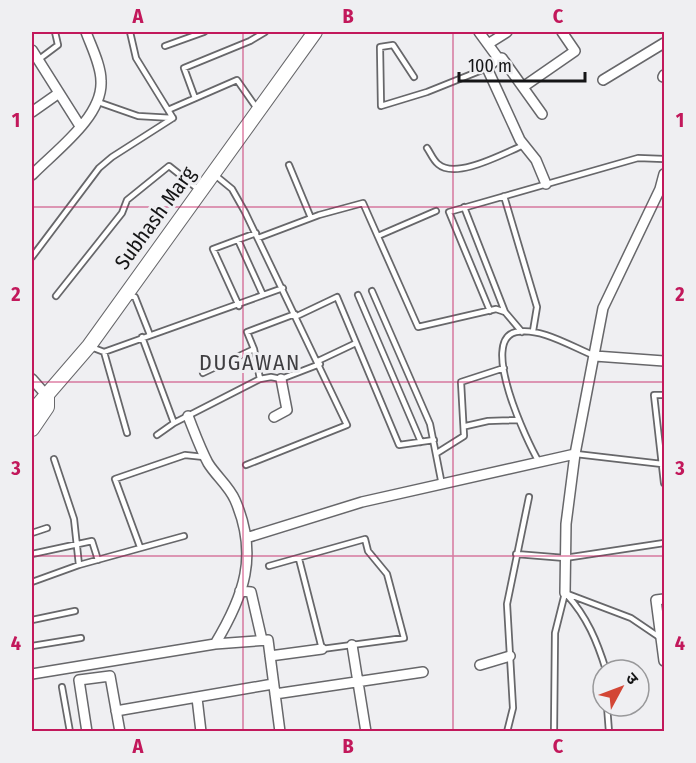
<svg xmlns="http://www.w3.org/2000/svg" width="696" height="763" viewBox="0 0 696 763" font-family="'Fira Sans Condensed','Noto Sans Devanagari',sans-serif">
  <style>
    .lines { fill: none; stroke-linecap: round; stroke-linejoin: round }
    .service-casing { stroke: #67676a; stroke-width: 8 }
    .minor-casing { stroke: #67676a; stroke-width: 12 }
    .secondary-casing { stroke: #67676a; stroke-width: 16 }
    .service { stroke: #fff; stroke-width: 4.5 }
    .minor { stroke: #fff; stroke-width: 9 }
    .secondary { stroke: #fff; stroke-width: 14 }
    .grid { fill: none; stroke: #c2185b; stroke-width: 1.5; stroke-opacity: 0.55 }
    .labels { text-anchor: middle; stroke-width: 6; stroke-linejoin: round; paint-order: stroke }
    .street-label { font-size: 21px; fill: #151516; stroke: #efeff2 }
    .neighbourhood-label { font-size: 22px; letter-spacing: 1.5px; fill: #3f3e41; stroke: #efeff2 }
    .neatline { fill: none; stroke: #c2185b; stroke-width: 2 }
    .grid-label { font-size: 20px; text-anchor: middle; font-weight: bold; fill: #c2185b }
  </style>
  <rect width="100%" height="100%" fill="#efeff2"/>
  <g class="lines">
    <defs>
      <path id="service" d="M130 32 136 58 173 118
        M165 46 204 32
        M38 60 58 45 55 32
        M414 77 393 45 380 47 381 106 427 92 487 68
        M195 98 184 68 250 41 265 32
        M98 102 138 116 173 118
        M168 110 237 80 258 110
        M427 148C430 152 433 160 438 164 456 180 504 153 524 145
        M289 165 311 218
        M215 175 232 189 245 212 347 425 246 465
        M504 196 537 307 533 331
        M464 207 505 312
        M378 236 436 211
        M258 238 319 215 363 203 418 327 496 309 505 312 522 332
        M238 240 263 295
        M32 257 99 168 112 157 173 118
        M372 291 430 424 442 485
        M358 295 421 442
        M56 296 122 213 127 200 169 166 198 189
        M128 296 135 297 150 335
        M239 306 213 249 256 233
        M490 311 449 212 638 158 664 159
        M297 316 337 297 399 445 434 440
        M142 337 174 423
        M91 347 104 352 283 288
        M254 349 247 332 295 314
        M104 352 127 433
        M318 361 356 343
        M203 373 254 349 260 379
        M664 395H654L664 483
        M466 426 488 421 518 420
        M157 435 174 423 260 379 271 377 281 379 320 364
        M437 453 464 436 461 382 504 368
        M576 454 662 464
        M54 459 74 519 79 565
        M539 462C527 442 479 340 516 332 541 327 572 347 595 356
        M32 533 47 528
        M140 547 115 479 185 455 204 457
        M32 554 92 541 98 560
        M516 554 565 558 664 543
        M269 566 365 539 368 551 387 574 404 638 322 649 299 559
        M32 582 79 565 184 536
        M565 593 631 618 659 637
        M567 595C587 617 597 641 606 670
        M32 620 75 611
        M32 646 81 638
        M62 687 70 732
        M607 706 609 732
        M507 732 513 708 507 604 529 497
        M554 732 555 633 565 593"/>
      <path id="minor" d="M479 32 498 58 487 68 520 140 536 160 546 184
        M488 44 507 32
        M32 50 80 126
        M498 58H502L542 114
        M663 77 664 75
        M603 80 664 43
        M523 87 575 51 562 32
        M32 112 59 93
        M32 175C55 151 103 117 101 81 101 65 91 46 86 32
        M595 356 664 361
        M32 379 47 396
        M188 416C194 431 200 448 208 463 216 476 229 486 235 500 259 555 244 596 215 644
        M274 417 287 410 281 379
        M246 538 362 502 575 454
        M240 591 251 592 262 640
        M565 593 566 524 575 454 603 308 660 189 664 174
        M664 599 656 600 664 661
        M352 645 366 732
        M270 656 322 649
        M480 665 510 656
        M32 674 215 644 268 640 280 732
        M275 694 423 672
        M197 698 201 732
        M116 711 273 684
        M87 732 79 680 110 676 120 732"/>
      <path id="secondary" d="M32 412 89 346 315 32
        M32 429 47 407V396"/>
    </defs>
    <use href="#service" class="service-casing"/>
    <use href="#minor" class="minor-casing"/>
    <use href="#secondary" class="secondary-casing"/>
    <use href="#service" class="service"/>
    <use href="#minor" class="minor"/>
    <use href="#secondary" class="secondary"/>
  </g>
  <path class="grid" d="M243 32V732M453 32V732M32 207H664M32 382H664M32 556H664"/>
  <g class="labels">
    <g class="street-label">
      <text transform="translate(155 218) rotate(-54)" y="7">Subhash Marg</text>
    </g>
    <g class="neighbourhood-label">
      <text x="250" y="370">DUGAWAN</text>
    </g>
  </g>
  <rect width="696" height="763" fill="none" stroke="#efeff2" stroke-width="66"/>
  <g transform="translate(621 688) rotate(49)"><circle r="28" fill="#efeff2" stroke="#98989a" stroke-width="1.5"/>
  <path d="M0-4.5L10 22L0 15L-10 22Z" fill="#d34635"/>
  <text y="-9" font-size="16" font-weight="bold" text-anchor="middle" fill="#151516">उ</text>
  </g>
  <path d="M459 72v9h126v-9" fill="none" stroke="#151516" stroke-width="3"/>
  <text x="468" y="72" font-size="18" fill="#151516" stroke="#efeff2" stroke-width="4.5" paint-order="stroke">100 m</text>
  <rect x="33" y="33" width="630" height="697" class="neatline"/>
  <g class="grid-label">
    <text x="138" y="23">A</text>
    <text x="348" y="23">B</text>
    <text x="558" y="23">C</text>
    <text x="16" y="127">1</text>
    <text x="680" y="127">1</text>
    <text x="16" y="301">2</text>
    <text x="680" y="301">2</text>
    <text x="16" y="475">3</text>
    <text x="680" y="475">3</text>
    <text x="16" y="650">4</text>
    <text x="680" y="650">4</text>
    <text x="138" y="753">A</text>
    <text x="348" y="753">B</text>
    <text x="558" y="753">C</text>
  </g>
</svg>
